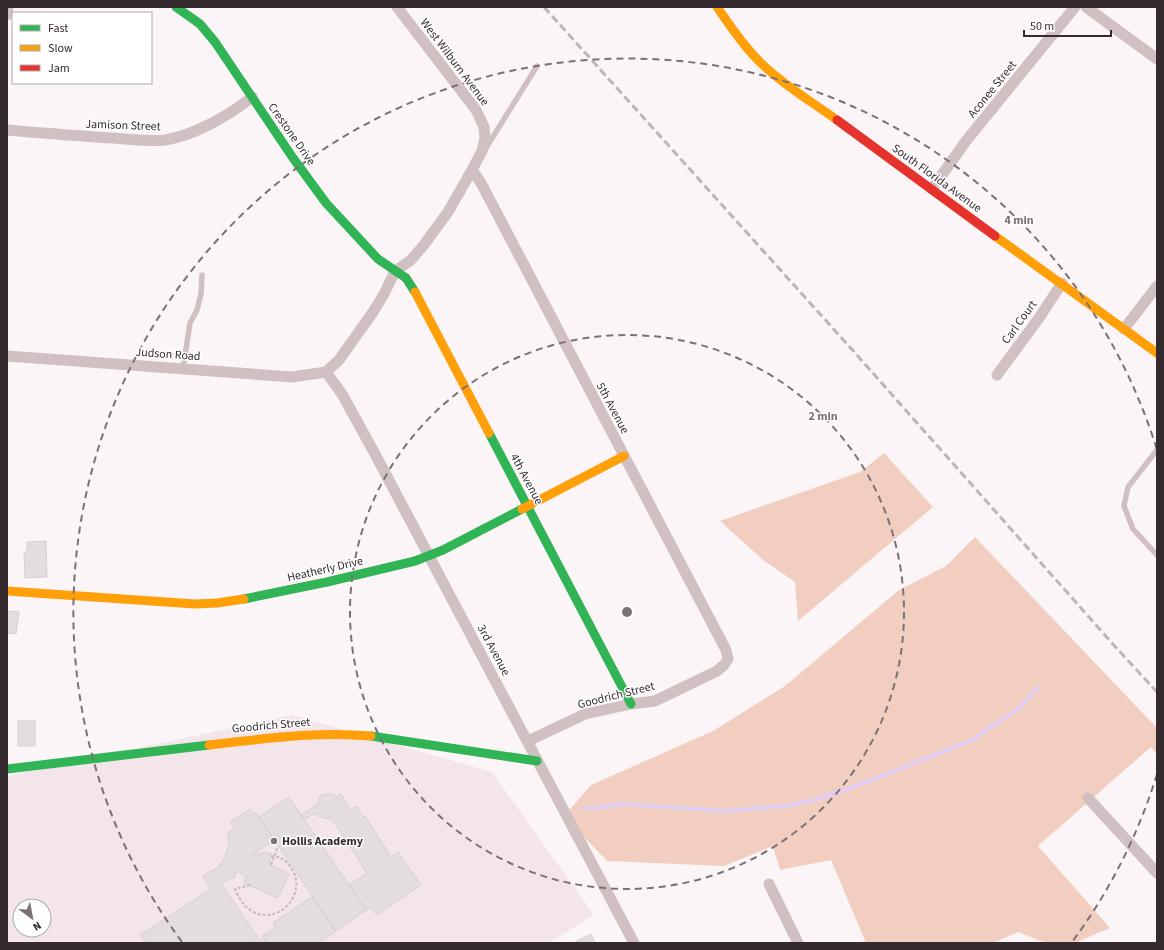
<svg xmlns="http://www.w3.org/2000/svg" width="1164" height="950" viewBox="0 0 1164 950" font-family="'Source Sans 3',sans-serif">
  <style>
    .built { fill: #f3e5ea; fill-rule: evenodd }
    .forest { fill: #f2cec0 }
    .lines { fill: none; stroke-linecap: round; stroke-linejoin: round }
    .stream { stroke: #dfcef7; stroke-width: 3.5 }
    .building { fill: #e3dde1; stroke: #d6d0d5 }
    .path { stroke: #c5babb; stroke-width: 2; stroke-dasharray: 3 2; stroke-linecap: butt }
    .lane { stroke: #d0c0c1; stroke-width: 5.5 }
    .street { stroke: #d0c0c1; stroke-width: 11 }
    .fast { stroke: #30b455; stroke-width: 9 }
    .slow { stroke: #ff9f0a; stroke-width: 9 }
    .jam { stroke: #e5322d; stroke-width: 9 }
    .rail { stroke: #bfb4b6; stroke-width: 3; stroke-dasharray: 8 4; stroke-linecap: butt }
    .ring { fill: none; stroke: #7a7275; stroke-width: 2; stroke-dasharray: 7 5 }
    .poi-dot { fill: #7a7275; stroke: #fff; stroke-width: 1.5 }
    .labels { text-anchor: middle; stroke-width: 3; stroke-linejoin: round; paint-order: stroke }
    .street-label { font-size: 12px; fill: #352b2f; stroke: #fff }
    .poi-label { font-size: 12px; font-weight: bold; fill: #352b2f; stroke: #fff; text-anchor: start }
    .centre { fill: #7a7275; stroke: #fff; stroke-width: 2 }
    .ring-label { font-size: 12px; text-anchor: middle; font-weight: bold; fill: #7a7275; stroke: #fff; stroke-width: 3; stroke-linejoin: round; paint-order: stroke }
  </style>
  <rect width="100%" height="100%" fill="#fbf5f8"/>
  <path class="built" d="M292 715 492 772 594 915 548 943H7V776ZM20 906H44V930H20Z"/>
  <path class="forest" d="M884 453 933 507 798 621 795 582 763 560 720 521 860 472Z
    M975 537 1157 728V754L1151 747 1038 846 1110 928 1075 943H1046L1018 932 993 943H866L831 860 780 870 773 846 724 866 607 861 564 816 591 785 713 731 785 686 899 590 946 566Z"/>
  <g class="lines">
    <path class="stream" d="M584 809 625 804 722 811 786 806 815 800 869 781 972 740 1018 709 1039 687"/>
  </g>
  <path class="building" d="M46 541 47 577 25 578 24 552H27V542Z
    M7 611 19 612 16 634 7 633Z
    M18 721H35V746H18Z
    M325 794H333L336 797 341 794 350 809 355 807H357L361 815 357 817 358 820 365 816 391 857 398 852 421 885 377 915 372 908 366 910 349 885 367 873 332 819 324 818 318 816 315 813 304 820 301 815 317 805 320 796Z
    M289 797 366 910 336 931 259 817Z
    M250 809 254 814H256L274 840 252 855 261 853H271L270 864 289 874 278 898 244 883 246 876 237 871 234 878 225 881 222 884 260 941 264 938 267 943H253L251 940 246 943H146L140 935 211 889 203 876 218 867 224 858 229 845 228 833 234 828 230 822Z
    M312 897 336 931 319 943H267L262 936 275 928 273 923Z
    M591 934 595 943H573Z"/>
  <g class="lines">
    <path class="path" d="M271 865 278 846
      M250 885 235 889C238 896 242 904 249 909 276 930 312 892 289 865 284 859 279 856 271 856"/>
    <path class="lane" d="M486 148 537 66
      M183 369 190 323 197 310 201 294 202 275
      M1157 450 1128 487 1124 506 1133 529 1157 555"/>
    <path class="street" d="M1086 7 1157 59
      M7 15 8 7
      M7 130C42 133 78 136 113 138 130 139 148 142 165 140 193 136 230 115 252 97
      M472 170 481 183 715 629 726 650 728 659 724 665 717 671 655 701 631 704 585 714 528 741
      M932 189 966 141 1075 7
      M1124 329 1157 286
      M7 356 292 377 326 372
      M326 372 342 394 375 454 634 943
      M326 372 339 360 373 312 384 294 395 271 410 261 423 246 448 212 472 170 482 151 485 138 484 127 476 110 397 7
      M997 375 1039 318 1062 283
      M1088 798 1157 873
      M769 884 798 943"/>
    <path class="fast" d="M176 7 200 24 215 42 293 158 326 203 378 259 406 278 415 292
      M489 433 631 704
      M244 599 327 582 415 561 443 550 522 509
      M371 736 537 761
      M7 769 209 745"/>
    <path class="slow" d="M717 7C731 27 745 48 763 65 785 86 812 102 837 120
      M995 236 1157 353
      M415 292 489 433
      M522 509 624 456
      M7 591 195 604 217 603 244 599
      M209 745C263 739 317 731 371 736"/>
    <path class="jam" d="M837 120 995 236"/>
    <path class="rail" d="M544 7 856 354 1111 642 1157 692"/>
  </g>
  <g class="ring">
    <circle cx="627" cy="612" r="277"/>
    <path d="M1157 774A554 554 0 0 1 1072 942M182 942A554 554 0 1 1 1157 450"/>
  </g>
  <circle class="poi-dot" cx="274" cy="841" r="4"/>
  <g class="labels">
    <g class="street-label">
      <text transform="translate(455 62) rotate(53)" y="4">West Wilburn Avenue</text>
      <text transform="translate(992 89) rotate(-51)" y="4">Aconee Street</text>
      <text transform="translate(123 125) rotate(2)" y="4">Jamison Street</text>
      <text transform="translate(292 134) rotate(55)" y="4">Crestone Drive</text>
      <text transform="translate(937 178) rotate(36)" y="4">South Florida Avenue</text>
      <text transform="translate(1019 322) rotate(-54)" y="4">Carl Court</text>
      <text transform="translate(168 354) rotate(4)" y="4">Judson Road</text>
      <text transform="translate(613 408) rotate(62)" y="4">5th Avenue</text>
      <text transform="translate(527 479) rotate(62)" y="4">4th Avenue</text>
      <text transform="translate(325 569) rotate(-13)" y="4">Heatherly Drive</text>
      <text transform="translate(494 650) rotate(62)" y="4">3rd Avenue</text>
      <text transform="translate(616 695) rotate(-14)" y="4">Goodrich Street</text>
      <text transform="translate(271 725) rotate(-5)" y="4">Goodrich Street</text>
    </g>
    <g class="poi-label">
      <text x="282" y="845">Hollis Academy</text>
    </g>
  </g>
  <circle cx="627" cy="612" r="6" class="centre"/>
  <g class="ring-label">
    <text x="1019" y="224">4 min</text>
    <text x="823" y="420">2 min</text>
  </g>
  <rect width="1164" height="950" fill="none" stroke="#352b2f" stroke-width="16"/>
  <rect x="12" y="12" width="140" height="72" fill="#ffffff" stroke="#aeaaac"/>
  <rect x="20" y="25" width="20" height="6" fill="#30b455" stroke="#aeaaac"/>
  <text x="48" y="32" font-size="12" fill="#352b2f">Fast</text>
  <rect x="20" y="45" width="20" height="6" fill="#ff9f0a" stroke="#aeaaac"/>
  <text x="48" y="52" font-size="12" fill="#352b2f">Slow</text>
  <rect x="20" y="65" width="20" height="6" fill="#e5322d" stroke="#aeaaac"/>
  <text x="48" y="72" font-size="12" fill="#352b2f">Jam</text>
  <g transform="translate(32 918) rotate(148)"><circle r="19" fill="#ffffff" stroke="#aeaaac"/>
  <path d="M0-3L7 15L0 10L-7 15Z" fill="#7a7275"/>
  <text y="-6" font-size="11" font-weight="bold" text-anchor="middle" fill="#352b2f">N</text>
  </g>
  <path d="M1024 30v6h87v-6" fill="none" stroke="#352b2f" stroke-width="2"/>
  <text x="1030" y="30" font-size="12" fill="#352b2f" stroke="#ffffff" stroke-width="3" paint-order="stroke">50 m</text>
</svg>
